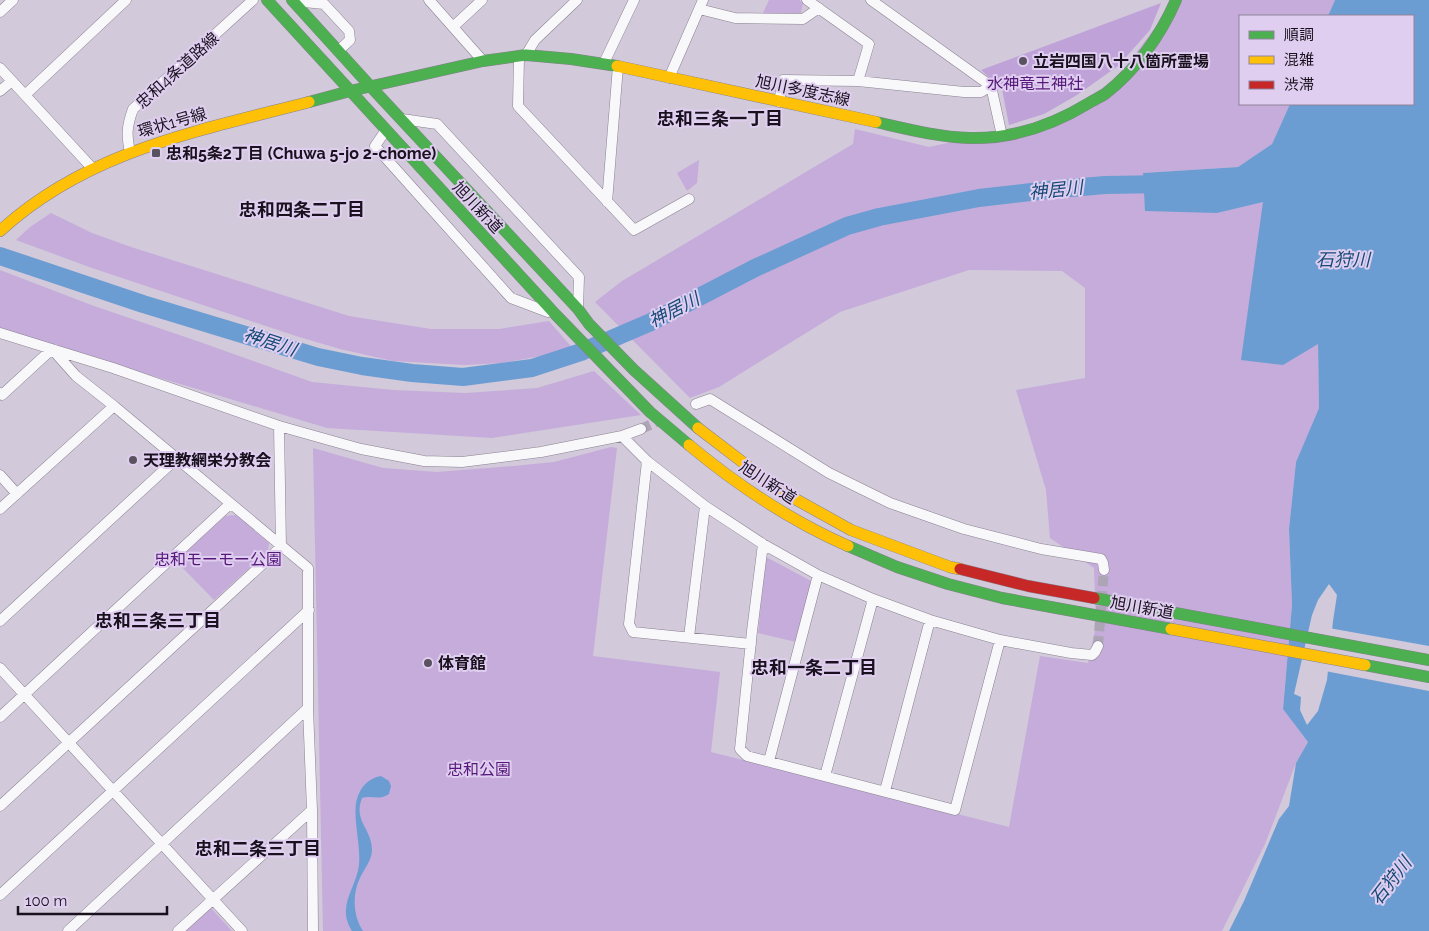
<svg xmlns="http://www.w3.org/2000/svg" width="1429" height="931" viewBox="0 0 1429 931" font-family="Raleway,'Noto Sans JP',sans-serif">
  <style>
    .green { fill: #c5acda }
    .forest { fill: #bfa2d8 }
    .water { fill: #6c9dd2; fill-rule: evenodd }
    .pier { fill: #d2c9db }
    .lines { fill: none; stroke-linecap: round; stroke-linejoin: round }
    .river { stroke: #6c9dd2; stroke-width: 18 }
    .street-tunnel { stroke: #ada4b5; stroke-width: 10; stroke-dasharray: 10 5; stroke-linecap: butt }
    .street-casing { stroke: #89828f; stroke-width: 11 }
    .fast-casing { stroke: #89828f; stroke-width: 12 }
    .slow-casing { stroke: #89828f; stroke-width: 12 }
    .jam-casing { stroke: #89828f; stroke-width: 12 }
    .street { stroke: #f8f7fa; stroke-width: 10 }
    .fast { stroke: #4caf50; stroke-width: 11 }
    .slow { stroke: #ffc107; stroke-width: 11 }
    .jam { stroke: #c62828; stroke-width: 11 }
    .poi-dot { fill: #5a5260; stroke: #e0cef0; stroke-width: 2 }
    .labels { text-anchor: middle; stroke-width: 4; stroke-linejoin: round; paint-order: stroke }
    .poi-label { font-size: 16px; font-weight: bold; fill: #19121e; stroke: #e0cef0; text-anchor: start }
    .street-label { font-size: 16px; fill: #19121e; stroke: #e0cef0 }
    .park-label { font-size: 16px; fill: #56187a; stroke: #e0cef0 }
    .neighbourhood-label { font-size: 18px; font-weight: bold; fill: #19121e; stroke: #e0cef0 }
    .water-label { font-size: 18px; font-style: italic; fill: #154a77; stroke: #e0cef0 }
  </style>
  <rect width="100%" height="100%" fill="#d2c9db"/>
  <path class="green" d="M769 0H799L803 3 801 13H763Z
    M1176 0H1335L1328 16H1240V104H1290L1272 144 1238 167 1144 173 1217 213 1263 201 1318 343 1319 408 1296 462 1289 529 1292 605 1283 708 1308 742 1296 763 1265 844 1222 931H323L313 448 383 468 437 472 514 466 554 462 611 447 617 448 593 656 720 672 711 752 1009 827 1040 656 1088 663 1096 626 1094 568 1050 538 1046 490 1016 390 1085 378V288L1062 271 969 270 840 312 719 387 690 398 595 302 622 281 853 144 855 129 929 147 970 138 1002 136 1105 94Z
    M699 160 697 183 687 191 677 173Z
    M51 213 92 233 131 247 349 316 431 329H499L549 321 574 350 502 363 465 365 393 361 340 349 296 336 92 268 16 240 30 227Z
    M0 270 94 306 200 342 312 382 393 390 465 393 537 388 594 371 641 415 492 438 327 428 0 330Z
    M236 515 269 543 268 551 214 600 176 561 225 516Z
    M766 557 813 582 796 642 758 633Z
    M211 908 232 931H186Z"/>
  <path class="forest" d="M1161 3 1150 30 1118 66 1077 95 1044 114 1009 125 1002 89 981 70Z"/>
  <path class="water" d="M1335 0H1429V931H1229L1244 901 1279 819 1289 806 1296 763 1308 742 1283 709 1292 605 1289 529 1296 462 1319 408 1318 344 1283 365 1241 360 1263 202 1217 213 1145 211 1143 173 1238 167 1272 144 1290 104H1413V16H1328ZM1329 584 1337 595 1333 621 1327 680 1318 711 1307 725 1300 710 1301 697 1294 694 1312 615 1318 600Z
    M381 776 389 781 391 786 389 794C379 801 373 795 362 798 353 821 372 829 372 850 372 860 364 869 360 878 352 894 353 916 363 931H352C336 906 356 889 359 865 361 845 352 815 357 799 360 787 369 778 381 776Z"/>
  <path class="pier" d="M1329 628 1429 646V691L1325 671Z"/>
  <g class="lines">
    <path class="river" d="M0 256 143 304 318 357 362 366 412 373 463 377 532 368 581 352 651 322 755 268 847 226 879 217 979 198 1048 190 1105 185 1167 184"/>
    <path class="street-tunnel" d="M641 429 663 419
      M1098 646 1104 570"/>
    <defs>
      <path id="street" d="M429 0 483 61
        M807 0 869 44 858 81
        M871 0 991 86 1002 136
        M294 1 324 4 349 31 350 40 338 51
        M699 9 735 18 803 19 819 8
        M0 12 13 0
        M454 26 482 0
        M526 55 535 40 577 0
        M519 57 518 106 634 230 689 199
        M604 63 634 0
        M0 68 93 169
        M669 78 703 0
        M0 91 12 81
        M25 95 126 0
        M779 102 783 80 858 81 964 92H981L991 86
        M402 119 437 124 579 277 578 309
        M386 130 375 146 511 298 548 312
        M130 152C126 134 127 126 133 109L253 0
        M607 202 618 66
        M0 333 113 368 279 426 361 449 424 461 462 462 541 452 622 436 641 429
        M0 393 2 395 52 349 76 376 114 406 308 568V708L312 810 313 931
        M696 404 710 399 829 473 890 503 964 529 1041 549 1101 559 1103 563 1104 570
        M622 436 647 461 705 506 763 544 818 575 873 599 930 620 1000 640 1071 653 1092 655 1095 652 1098 646
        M647 461 629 624 633 632 751 644
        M0 475 17 494
        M0 509 114 406
        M763 544 752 631 740 749 747 756 955 810 1000 640
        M0 621 176 459
        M689 637 705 506
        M0 668 242 931
        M0 717 230 504
        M769 761 818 575
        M825 776 873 599
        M885 791 930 620
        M0 806 281 547 279 426
        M0 895 309 610
        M68 931 308 708
        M178 931 312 810"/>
      <path id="fast" d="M267 0 556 315 650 412 689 445
        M292 0 371 87 578 309 589 324 634 370 698 428
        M309 102 350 91 483 61 526 55 571 59 617 66
        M876 122C907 129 938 137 970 138 1012 139 1053 125 1089 103 1094 100 1100 97 1105 94 1136 70 1161 35 1176 0
        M848 546 897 567 948 584 1002 598 1171 629
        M1094 598 1429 660
        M1365 665 1429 677"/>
      <path id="slow" d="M617 66 876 122
        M0 231C87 151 198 131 309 102
        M698 428 779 490 851 530 950 567 960 569
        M689 445C737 485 791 521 848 546
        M1171 629 1365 665"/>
      <path id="jam" d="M960 569 1028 586 1094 598"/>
    </defs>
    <use href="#street" class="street-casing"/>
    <use href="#fast" class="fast-casing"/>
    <use href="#slow" class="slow-casing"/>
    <use href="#jam" class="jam-casing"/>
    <use href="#street" class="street"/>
    <use href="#fast" class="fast"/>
    <use href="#slow" class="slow"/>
    <use href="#jam" class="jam"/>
  </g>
  <g class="poi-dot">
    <circle cx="1023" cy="61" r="5"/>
    <rect x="151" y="148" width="10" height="10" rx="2.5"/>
    <circle cx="133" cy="460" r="5"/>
    <circle cx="428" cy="663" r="5"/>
  </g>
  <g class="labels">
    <g class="poi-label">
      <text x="1033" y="67">立岩四国八十八箇所霊場</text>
      <text x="166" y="159">忠和5条2丁目 (Chuwa 5-jo 2-chome)</text>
      <text x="143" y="466">天理教網栄分教会</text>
      <text x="438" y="669">体育館</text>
    </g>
    <g class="street-label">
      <text transform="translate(177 70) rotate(-42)" y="6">忠和4条道路線</text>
      <text transform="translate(803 90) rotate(12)" y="6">旭川多度志線</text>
      <text transform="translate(172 122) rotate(-16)" y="6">環状1号線</text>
      <text transform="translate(478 207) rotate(47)" y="6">旭川新道</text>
      <text transform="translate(768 482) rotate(33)" y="6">旭川新道</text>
      <text transform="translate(1142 607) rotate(10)" y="6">旭川新道</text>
    </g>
    <g class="park-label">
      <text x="1035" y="89">水神竜王神社</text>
      <text x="218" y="565">忠和モーモー公園</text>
      <text x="479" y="775">忠和公園</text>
    </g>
    <g class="neighbourhood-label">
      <text x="720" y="125">忠和三条一丁目</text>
      <text x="302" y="216">忠和四条二丁目</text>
      <text x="158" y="627">忠和三条三丁目</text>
      <text x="814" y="674">忠和一条二丁目</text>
      <text x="258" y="855">忠和二条三丁目</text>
    </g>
    <g class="water-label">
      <text transform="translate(1056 190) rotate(-6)" y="6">神居川</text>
      <text x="1343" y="266">石狩川</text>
      <text transform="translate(674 310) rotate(-27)" y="6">神居川</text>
      <text transform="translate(270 342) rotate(18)" y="6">神居川</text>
      <text transform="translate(1391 881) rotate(-52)" y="6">石狩川</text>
    </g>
  </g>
  <rect x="1239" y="15" width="175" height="90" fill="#e0cef0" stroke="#90839c"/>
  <rect x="1249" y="31" width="25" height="8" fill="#4caf50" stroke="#90839c"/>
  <text x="1284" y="40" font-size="15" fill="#19121e">順調</text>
  <rect x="1249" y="56" width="25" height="8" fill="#ffc107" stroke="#90839c"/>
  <text x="1284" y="65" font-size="15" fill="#19121e">混雑</text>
  <rect x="1249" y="81" width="25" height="8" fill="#c62828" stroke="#90839c"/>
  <text x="1284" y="90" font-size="15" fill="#19121e">渋滞</text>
  <path d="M18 906v8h149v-8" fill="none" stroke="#19121e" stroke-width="2.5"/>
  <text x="25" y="906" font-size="15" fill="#19121e" stroke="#e0cef0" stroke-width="4" paint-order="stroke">100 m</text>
</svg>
